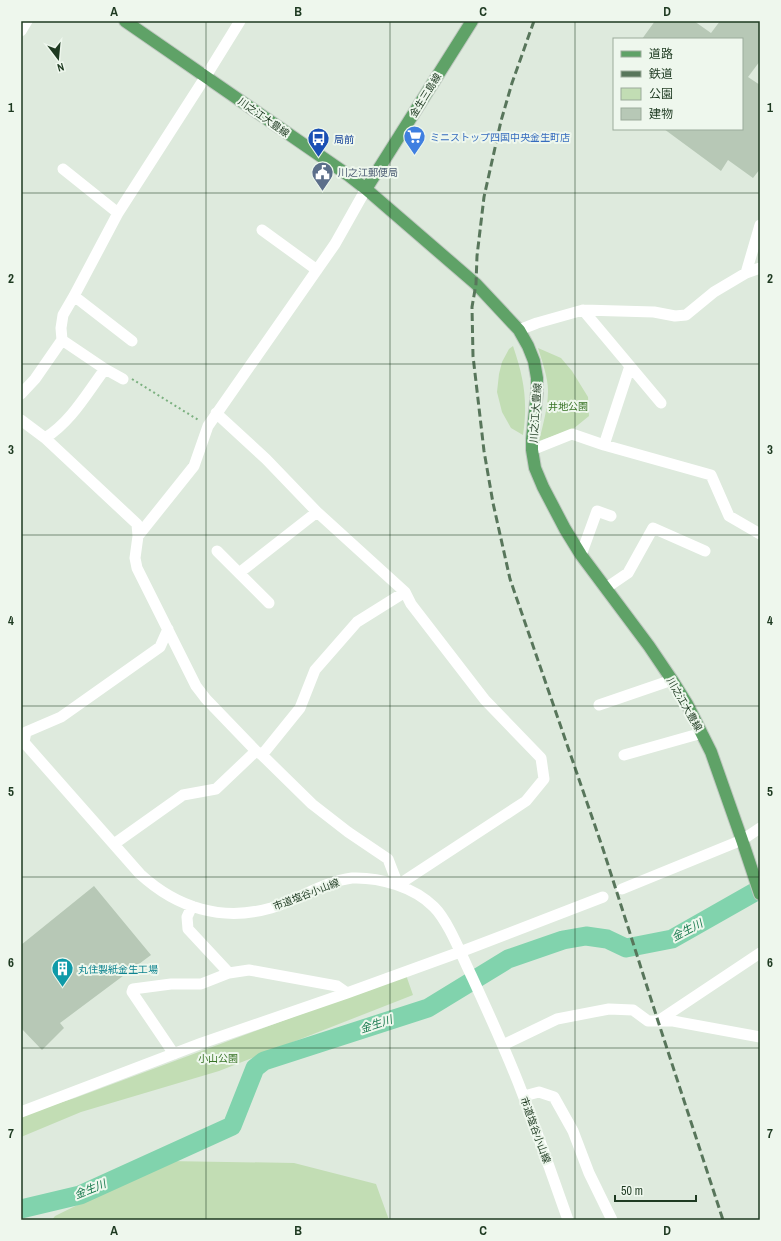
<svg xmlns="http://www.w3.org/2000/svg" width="781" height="1241" viewBox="0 0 781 1241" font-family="'Archivo Narrow','Noto Sans JP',sans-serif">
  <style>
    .green { fill: #c2ddb4 }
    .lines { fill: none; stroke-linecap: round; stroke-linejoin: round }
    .river { stroke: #81d3ad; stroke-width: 19 }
    .building { fill: #b7c8b6 }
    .major-casing { stroke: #c0c8c1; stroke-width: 14 }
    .path { stroke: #7bb07f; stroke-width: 2; stroke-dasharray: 2 3; stroke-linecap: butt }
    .minor { stroke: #fff; stroke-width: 11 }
    .major { stroke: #5fa267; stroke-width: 12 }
    .rail { stroke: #58765b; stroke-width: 3; stroke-dasharray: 8 4; stroke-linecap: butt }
    .grid { fill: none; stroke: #1e3a21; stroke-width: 1; stroke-opacity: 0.55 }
    .labels { text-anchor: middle; stroke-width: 4; stroke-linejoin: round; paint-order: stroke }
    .street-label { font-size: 10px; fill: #1e3a21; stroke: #eef7ed }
    .shop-label { font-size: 10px; fill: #366cbe; stroke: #eef7ed; text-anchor: start }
    .transit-label { font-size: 10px; fill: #164399; stroke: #eef7ed; text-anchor: start }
    .service-label { font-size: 10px; fill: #4e5e75; stroke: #eef7ed; text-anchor: start }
    .park-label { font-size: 10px; fill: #387326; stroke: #eef7ed }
    .culture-label { font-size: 10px; fill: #0d838f; stroke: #eef7ed; text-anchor: start }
    .water-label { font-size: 11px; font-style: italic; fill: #16784c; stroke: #eef7ed }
    .neatline { fill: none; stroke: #1e3a21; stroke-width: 1.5 }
    .grid-label { font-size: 13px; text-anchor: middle; font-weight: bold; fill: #1e3a21 }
  </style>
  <rect width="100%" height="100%" fill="#deeadd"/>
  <path class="green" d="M513 346C524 378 528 402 523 435L511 428 502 412 497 392 499 374 502 362 509 349Z
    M538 348 561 358 572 371 588 397 589 416 573 429 539 441C543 425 548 407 548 391 548 377 542 361 538 348Z
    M406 975 413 995 219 1071 81 1112 21 1137V1115L75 1098Z
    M167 1161 294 1163 376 1184 389 1220H52L55 1216Z"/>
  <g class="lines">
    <path class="river" d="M21 1209 80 1195 232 1126 255 1068 264 1061 428 1008 508 959 563 940 586 936 607 939 626 948 672 939 760 889"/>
  </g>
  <path class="building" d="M655 21H694L711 33 720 21H760V61L748 77 760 85V169L753 178 728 160 721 171 664 129H742V39H642Z
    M94 886 151 955 60 1023 64 1028 42 1050 21 1028V945Z"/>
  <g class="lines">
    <defs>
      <path id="major" d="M125 21 348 175 366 189 476 284 519 330 528 346 534 361 537 378V392L532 439V450L535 468 543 487 565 529 581 555 649 646 672 680 687 704 711 752 742 840 760 894
        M366 189 472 21"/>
    </defs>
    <use href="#major" class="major-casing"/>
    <path class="path" d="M132 379 200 421"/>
    <path class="minor" d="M21 31 27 21
      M63 169 118 213
      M262 230 317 270
      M746 273 760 225
      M74 296 132 341
      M583 310 661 403
      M519 330 537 323 583 310 654 312 675 316 686 315 714 292 746 273 760 268
      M62 340 105 369 123 379
      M21 394 35 379 62 340 61 328 63 315 74 296 118 213 206 76 240 21
      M21 420 45 438 137 524 138 536 135 558 137 568 196 686 206 699 256 751 262 755 312 804 348 832 388 859 398 885 526 801 544 779 541 758 485 700 411 604 405 592 317 512 266 459 216 413
      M45 438C71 422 87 393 105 369
      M604 445 630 366
      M532 450 572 434 604 445 711 475 729 516 760 534
      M138 536 194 466 208 426 335 244 366 189
      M217 551 269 603
      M581 555 597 511 611 516
      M239 573 317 512
      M606 588 628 573 653 528 705 551
      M599 705 672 680
      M21 739 140 874C177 908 222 922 271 908 290 902 308 892 326 885 334 882 344 879 352 878 380 877 414 887 434 907 449 922 462 957 472 977 490 1016 508 1055 523 1095 539 1137 553 1178 568 1220
      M21 743 24 742 26 732 61 717 160 647 168 629
      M262 755 300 708 315 670 357 622 405 592
      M624 755 702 733
      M114 844 183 795 216 789 256 751
      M622 889 742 840 760 828
      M192 906 187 917 188 929 229 973 249 970 337 986 347 993
      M658 1021 760 953
      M503 1045 557 1019 609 1009 633 1010 648 1021H673L760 1037
      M174 1054 132 992 133 989 171 984H201L229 973
      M524 1096 539 1092 554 1097 573 1131 589 1173 612 1220
      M21 1112 202 1043 347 993 460 952 603 897"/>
    <use href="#major" class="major"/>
    <path class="rail" d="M534 21 512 83 501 121 484 197 477 256 476 284 472 307 473 356 484 451 493 503 510 579 603 849 658 1021 723 1220"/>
  </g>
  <path class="grid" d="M206 21V1220M390 21V1220M575 21V1220M21 193H760M21 364H760M21 535H760M21 706H760M21 877H760M21 1048H760"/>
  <defs>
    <symbol id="supermarket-pin" viewBox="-11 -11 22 30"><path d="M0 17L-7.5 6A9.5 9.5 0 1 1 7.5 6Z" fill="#3f7fe0" stroke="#eef7ed"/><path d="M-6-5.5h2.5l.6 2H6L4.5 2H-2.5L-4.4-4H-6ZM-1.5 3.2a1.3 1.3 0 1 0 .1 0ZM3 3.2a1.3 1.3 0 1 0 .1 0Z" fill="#fff"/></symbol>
    <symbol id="bus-pin" viewBox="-11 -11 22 30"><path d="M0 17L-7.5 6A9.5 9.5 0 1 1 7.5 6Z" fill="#1a4fb4" stroke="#eef7ed"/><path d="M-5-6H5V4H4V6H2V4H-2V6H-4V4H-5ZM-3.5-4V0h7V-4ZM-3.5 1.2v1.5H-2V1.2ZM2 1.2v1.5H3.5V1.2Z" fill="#fff"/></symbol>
    <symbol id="civic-pin" viewBox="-11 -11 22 30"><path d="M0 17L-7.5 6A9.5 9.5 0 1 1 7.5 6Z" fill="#5c6f8a" stroke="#eef7ed"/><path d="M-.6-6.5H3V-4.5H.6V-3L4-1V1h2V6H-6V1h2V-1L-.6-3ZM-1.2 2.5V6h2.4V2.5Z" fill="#fff"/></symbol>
    <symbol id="building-pin" viewBox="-11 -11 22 30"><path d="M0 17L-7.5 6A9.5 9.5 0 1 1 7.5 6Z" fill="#0f9aa8" stroke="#eef7ed"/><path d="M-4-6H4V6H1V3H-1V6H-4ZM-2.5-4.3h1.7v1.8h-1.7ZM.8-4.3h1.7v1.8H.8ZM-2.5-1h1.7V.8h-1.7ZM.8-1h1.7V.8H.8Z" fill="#fff"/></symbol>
  </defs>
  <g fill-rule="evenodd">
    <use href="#supermarket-pin" x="402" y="124" width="25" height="34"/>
    <use href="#bus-pin" x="306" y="126" width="25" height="34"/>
    <use href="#civic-pin" x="310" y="160" width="25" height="34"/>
    <use href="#building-pin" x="50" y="956" width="25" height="34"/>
  </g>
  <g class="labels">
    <g class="street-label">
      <text transform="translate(425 95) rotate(-58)" y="4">金生三島線</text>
      <text transform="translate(264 117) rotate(35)" y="4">川之江大豊線</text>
      <text transform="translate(535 413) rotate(-86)" y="4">川之江大豊線</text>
      <text transform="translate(685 704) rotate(60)" y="4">川之江大豊線</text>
      <text transform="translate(306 894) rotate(-21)" y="4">市道塩谷小山線</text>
      <text transform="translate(536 1130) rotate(70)" y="4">市道塩谷小山線</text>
    </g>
    <g class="shop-label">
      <text x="430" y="141">ミニストップ四国中央金生町店</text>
    </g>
    <g class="transit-label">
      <text x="334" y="143">局前</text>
    </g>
    <g class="service-label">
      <text x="338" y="176">川之江郵便局</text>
    </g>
    <g class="park-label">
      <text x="568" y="410">井地公園</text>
      <text x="218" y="1062">小山公園</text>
    </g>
    <g class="culture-label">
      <text x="78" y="973">丸住製紙金生工場</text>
    </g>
    <g class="water-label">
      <text transform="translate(687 930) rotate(-28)" y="4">金生川</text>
      <text transform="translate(376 1024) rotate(-18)" y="4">金生川</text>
      <text transform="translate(90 1189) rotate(-22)" y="4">金生川</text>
    </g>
  </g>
  <rect width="781" height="1241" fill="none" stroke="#eef7ed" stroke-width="44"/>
  <rect x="613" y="38" width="130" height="92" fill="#eef7ed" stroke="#9bab9b"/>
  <rect x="621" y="51" width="20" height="6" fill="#5fa267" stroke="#9bab9b"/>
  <text x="649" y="58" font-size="12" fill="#1e3a21">道路</text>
  <rect x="621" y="71" width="20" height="6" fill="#58765b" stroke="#9bab9b"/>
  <text x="649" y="78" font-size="12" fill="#1e3a21">鉄道</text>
  <rect x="621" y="88" width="20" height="12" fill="#c2ddb4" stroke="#9bab9b"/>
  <text x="649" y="98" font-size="12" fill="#1e3a21">公園</text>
  <rect x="621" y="108" width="20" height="12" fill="#b7c8b6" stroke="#9bab9b"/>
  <text x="649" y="118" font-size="12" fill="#1e3a21">建物</text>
  <g transform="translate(58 58) rotate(164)" stroke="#eef7ed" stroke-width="3" paint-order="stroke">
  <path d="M0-3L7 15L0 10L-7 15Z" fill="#1e3a21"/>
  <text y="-6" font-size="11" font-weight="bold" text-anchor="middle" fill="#1e3a21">N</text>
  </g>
  <path d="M615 1195v6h81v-6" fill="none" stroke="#1e3a21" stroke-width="2"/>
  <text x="621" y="1195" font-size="12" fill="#1e3a21" stroke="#eef7ed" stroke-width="3" paint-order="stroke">50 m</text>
  <rect x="22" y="22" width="737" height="1197" class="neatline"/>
  <g class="grid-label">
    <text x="114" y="16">A</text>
    <text x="298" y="16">B</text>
    <text x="483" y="16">C</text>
    <text x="667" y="16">D</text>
    <text x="11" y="112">1</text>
    <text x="770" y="112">1</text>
    <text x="11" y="283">2</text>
    <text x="770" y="283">2</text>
    <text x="11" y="454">3</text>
    <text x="770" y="454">3</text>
    <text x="11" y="625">4</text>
    <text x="770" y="625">4</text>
    <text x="11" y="796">5</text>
    <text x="770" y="796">5</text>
    <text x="11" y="967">6</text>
    <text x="770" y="967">6</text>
    <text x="11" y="1138">7</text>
    <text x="770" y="1138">7</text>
    <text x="114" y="1235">A</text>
    <text x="298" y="1235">B</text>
    <text x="483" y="1235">C</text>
    <text x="667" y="1235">D</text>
  </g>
</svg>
